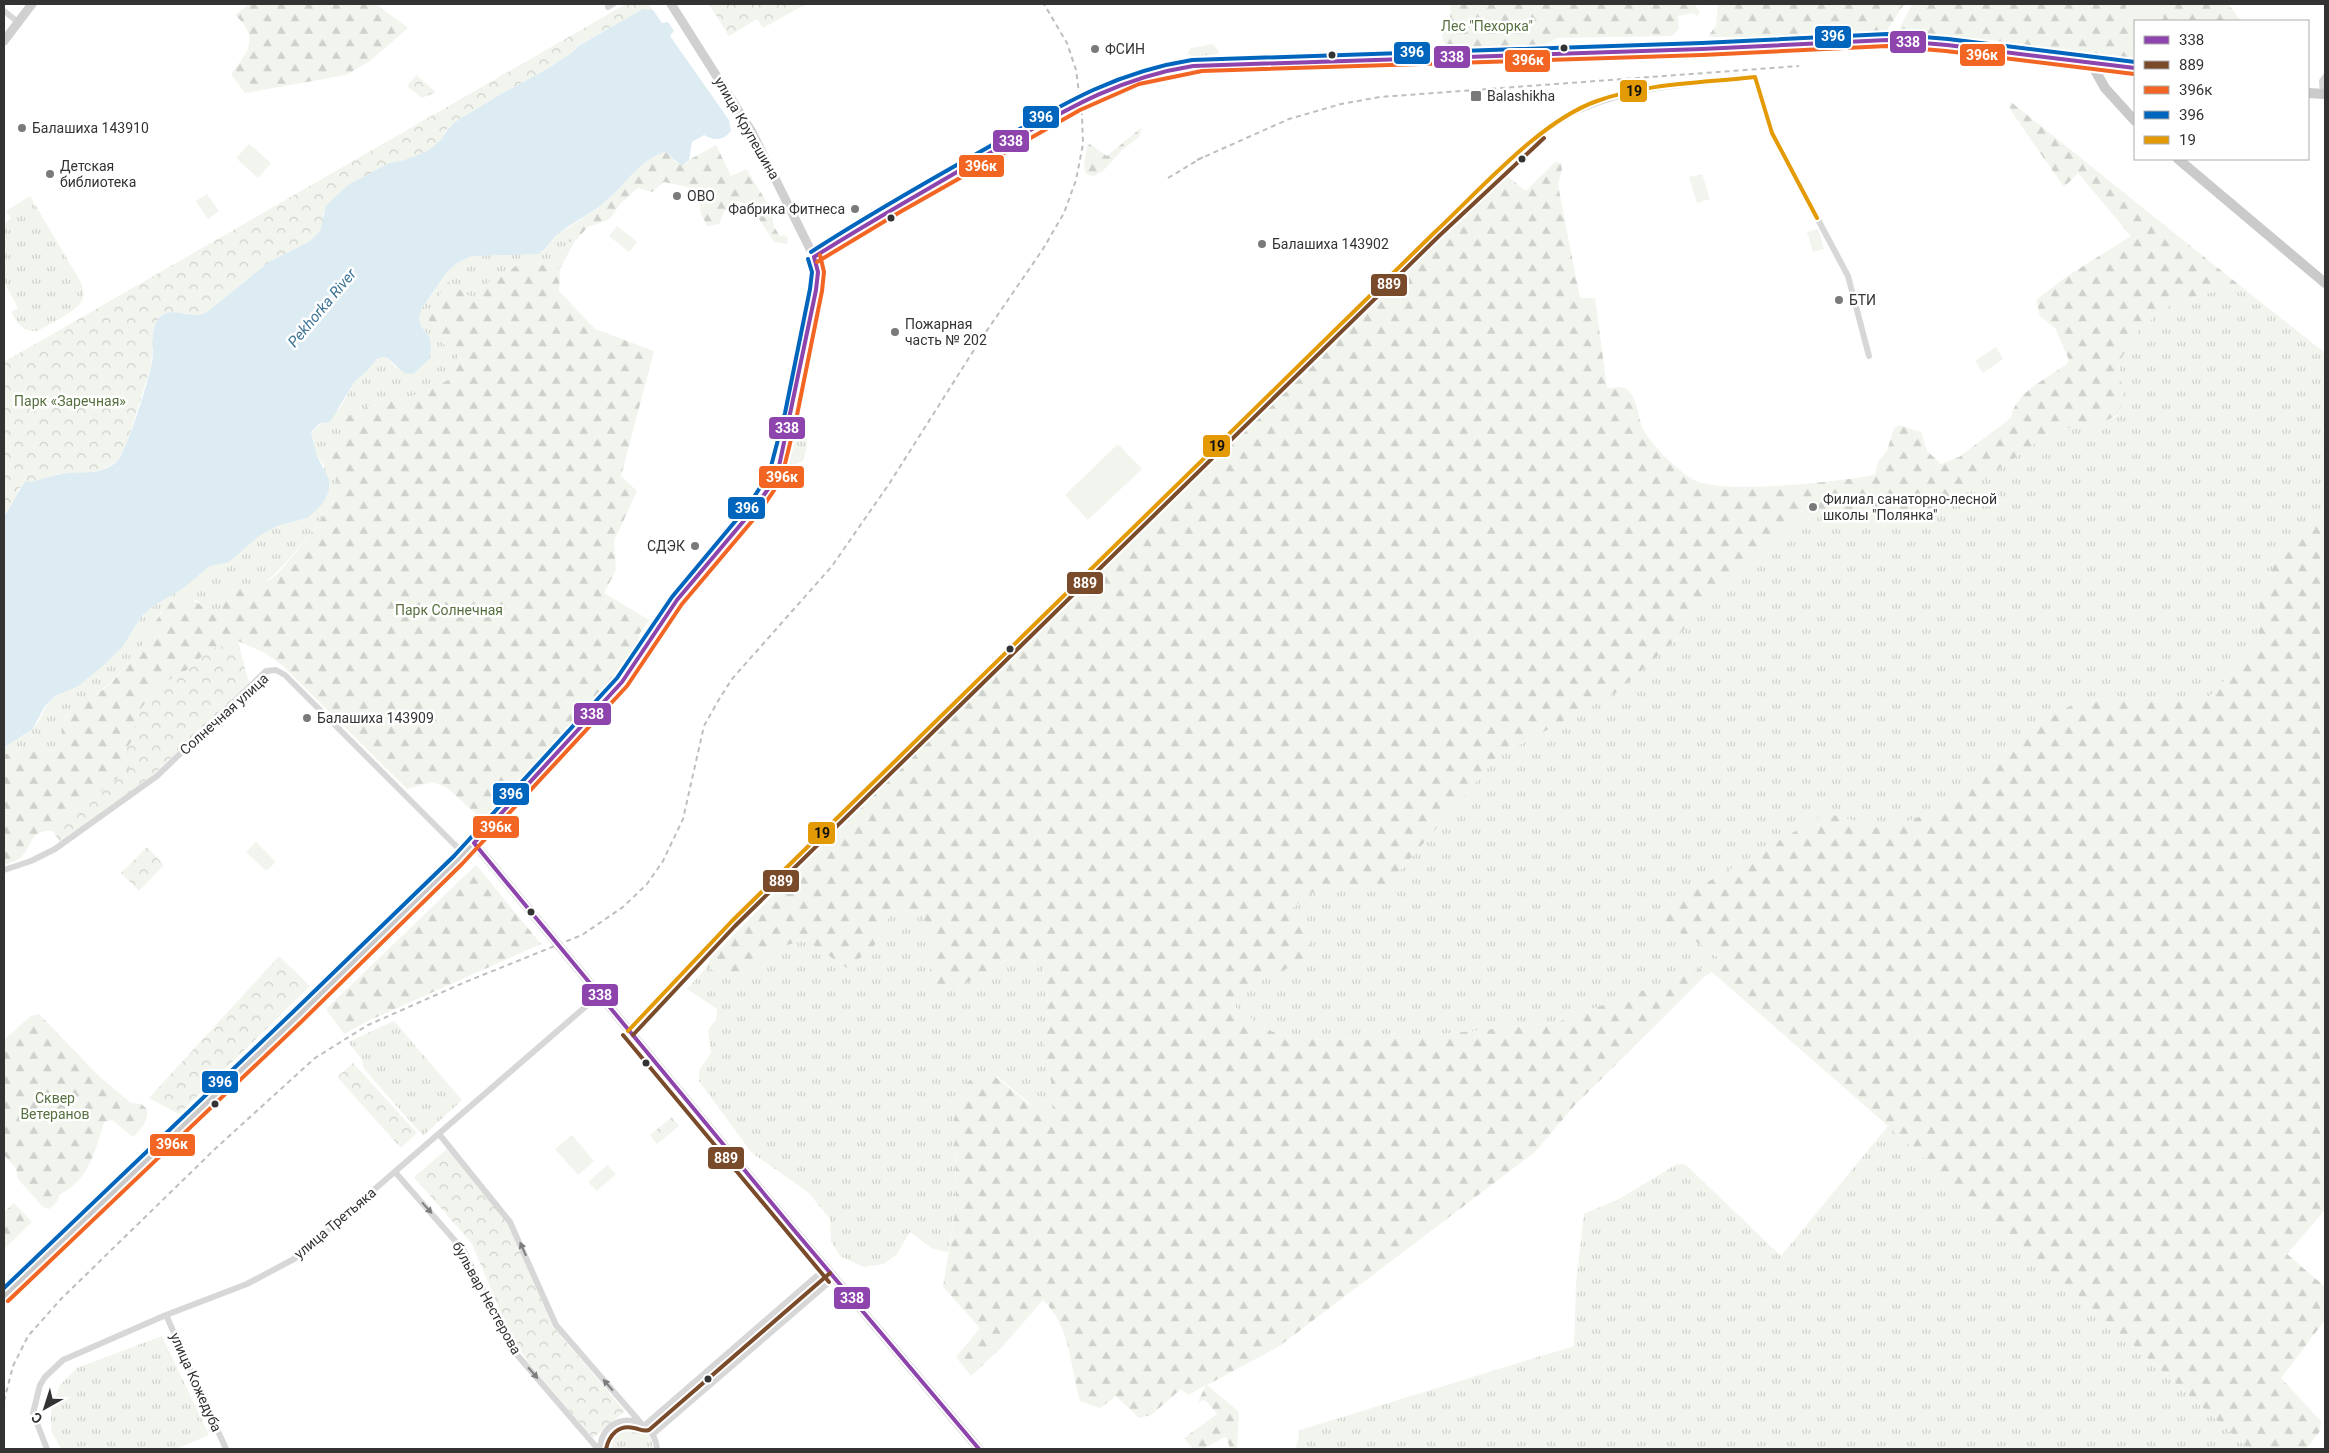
<svg xmlns="http://www.w3.org/2000/svg" width="2329" height="1453" viewBox="0 0 2329 1453" font-family="Roboto,sans-serif">
  <style>
    .grass { fill: url(#grass-tufts) }
    .forest { fill: url(#forest-firs) }
    .park { fill: url(#park-crowns) }
    .pitch { fill: #f1f5ed }
    .water { fill: #ddebf3 }
    .lines { fill: none; stroke-linecap: round; stroke-linejoin: round }
    .street { stroke: #d7d7d7; stroke-width: 6 }
    .secondary { stroke: #d0d0d0; stroke-width: 9 }
    .primary { stroke: #cacaca; stroke-width: 10 }
    .rail { stroke: #bebebe; stroke-width: 2; stroke-dasharray: 5 4; stroke-linecap: butt }
    .bus-1-casing { stroke: #fff; stroke-width: 8 }
    .bus-2-casing { stroke: #fff; stroke-width: 8 }
    .bus-3-casing { stroke: #fff; stroke-width: 8 }
    .bus-4-casing { stroke: #fff; stroke-width: 8 }
    .bus-5-casing { stroke: #fff; stroke-width: 8 }
    .bus-1 { stroke: #8e44ad; stroke-width: 4 }
    .bus-2 { stroke: #7a4b2a; stroke-width: 4 }
    .bus-3 { stroke: #f26522; stroke-width: 4 }
    .bus-4 { stroke: #0065bd; stroke-width: 4 }
    .bus-5 { stroke: #e39a05; stroke-width: 4 }
    .oneway { fill: #7d7d7d }
    .bus-dot { fill: #333; stroke: #fff; stroke-width: 2 }
    .poi-dot { fill: #7a7a7a; stroke: #fff; stroke-width: 2 }
    .labels { text-anchor: middle; stroke-width: 5; stroke-linejoin: round; paint-order: stroke }
    .park-label { font-size: 14px; fill: #56703f; stroke: #fff }
    .poi-label { font-size: 14px; fill: #333; stroke: #fff; text-anchor: start }
    .street-label { font-size: 14px; fill: #333; stroke: #fff }
    .water-label { font-size: 15px; font-style: italic; fill: #3f7597; stroke: #fff }
    .line-badge { stroke: #fff; stroke-width: 2 }
    .badge-label { font-size: 14px; text-anchor: middle; font-weight: bold; fill: #fff }
    .pale-badge-label { font-size: 14px; text-anchor: middle; font-weight: bold; fill: #111 }
  </style>
  <defs>
    <pattern id="grass-tufts" width="24" height="20" patternUnits="userSpaceOnUse" patternTransform="scale(1.25)"><rect width="24" height="20" fill="#f1f5ed"/><path d="M3 7l-1-3M5 7V3M7 7l1-3M15 17l-1-3M17 17v-4M19 17l1-3" fill="none" stroke="#cfd2cc"/></pattern>
    <pattern id="forest-firs" width="22" height="20" patternUnits="userSpaceOnUse" patternTransform="scale(1.25)"><rect width="22" height="20" fill="#f1f5ed"/><path d="M5 1l3.5 6h-7zM16 11l3.5 6h-7z" fill="#cfd2cc"/></pattern>
    <pattern id="park-crowns" width="20" height="18" patternUnits="userSpaceOnUse" patternTransform="scale(1.25)"><rect width="20" height="18" fill="#f1f5ed"/><path d="M2 6a3 3 0 1 1 6 0M12 15a3 3 0 1 1 6 0" fill="none" stroke="#cfd2cc"/></pattern>
  </defs>
  <rect width="100%" height="100%" fill="#fff"/>
  <path class="grass" d="M1213 44 1218 50 1219 54 1195 57 1187 54 1191 48Z
    M30 196 82 284C83 289 85 294 82 300 78 311 48 325 37 331 22 332 18 324 11 312L18 308 4 282V223L11 219 6 211Z
    M558 234 562 241 574 242 560 269 525 261 491 280 474 300 448 282 439 340 458 355 455 376 425 393 369 406 337 421 344 432 328 459C332 468 339 477 338 488 337 505 279 575 263 583 253 588 239 588 229 590L220 614H212L196 600 161 611C151 638 126 669 104 688 95 697 81 701 72 710 69 713 63 722 62 726 60 736 65 743 57 751L21 749 4 755V747C11 740 23 738 30 731 47 716 39 703 65 691L130 635 141 617 152 607 182 589 210 566 229 562 258 536 277 526 294 522 325 467 317 456 311 432 340 408 355 381 368 370 377 359 383 357 388 358 396 368 430 338 421 326 419 319 422 308 446 273 457 263 472 256 543 252Z
    M2238 284 2325 353V515L2282 543 2260 602 2258 644 2210 696 2080 700 2026 732 1943 807 1886 830 1827 813 1665 925 1711 950 1718 958 1714 964 1555 1023 1382 1040 1296 1039 1268 1030 1236 1008 1234 997 1248 986 1306 960 1311 947 1292 908 1312 893 1347 886 1386 887 1497 757 1617 692 1673 642 1739 566 1807 512H1885L1943 507 2056 429 2096 426 2119 415 2123 398 2119 362 2141 327 2172 304Z
    M797 426C810 434 808 448 803 461L789 467 787 463Z
    M919 909 934 937 929 977 953 991 1013 956 1042 966 1048 995 1044 1041 1055 1105 1049 1113 1040 1112 997 1076 955 1151 956 1207 948 1252 933 1249 910 1232 896 1255 883 1264 864 1267 840 1256 831 1241 830 1219 808 1192 752 1153 699 1081V1070L711 1053 708 1030 716 1020 717 1009 687 989 707 967 735 980C752 972 762 958 778 948 801 933 847 945 873 948L892 911Z
    M394 1021 462 1100 423 1136 364 1069 361 1058 348 1042Z
    M1888 1126 2249 1449H1296L1300 1430 1574 1346 1576 1284 1584 1214 1619 1199 1677 1164H1685L1781 1256Z
    M162 1336 209 1435 176 1449H61L51 1430V1411L60 1385 77 1368Z
    M631 1424C644 1428 652 1435 653 1449H605C605 1433 616 1425 631 1424Z"/>
  <path class="forest" d="M249 4H376L408 28 370 61 346 75 245 93 231 74C248 52 261 38 235 15Z
    M1451 4H1694L1700 12 1697 15 1692 13 1678 16 1679 29 1672 36 1557 38 1545 45 1450 48 1443 41 1442 35 1449 27Z
    M1718 4H1904L1885 34 1775 40 1742 37H1711L1709 35 1716 26Z
    M1912 4H2228L2241 21H2135V60L1896 35Z
    M2011 102 2238 284 2172 304 2141 327 2119 362 2123 398 2119 414 2096 426 2056 429 1944 507 1885 512H1807L1739 566 1673 642 1617 692 1497 757 1386 887 1347 886 1312 893 1292 908 1311 947 1306 960 1248 986 1234 997 1236 1008 1268 1030 1296 1039 1382 1040 1555 1023 1714 964 1718 958 1711 950 1665 925 1661 909 1827 813 1886 830 1943 807 2026 732 2080 700 2210 696 2258 644 2260 602 2282 543 2325 515V1210L2287 1254 2325 1287V1320L2281 1378 2321 1421 2320 1431 2306 1449H2249L1888 1126 1712 972 1705 976 1575 1105 1535 1152 1278 1347 1207 1385 1239 1412 1237 1449H1230L1227 1438 1225 1437 1202 1449H1193L1184 1438 1217 1414 1206 1401 1203 1400 1197 1404 1206 1385 1188 1395 1181 1389 1151 1415 1139 1418 1116 1396 1100 1408 1080 1401C1070 1366 1071 1327 1043 1300L1003 1346 971 1376 956 1357 980 1328 943 1287 956 1207 955 1115 967 1083 984 1071C1008 1080 1027 1111 1049 1113L1055 1105 1044 1041 1048 995 1042 966 1013 956 953 991H937L929 977 934 937 919 909 892 911 873 948 847 968 806 940 779 947 747 974 735 980 707 967 711 958C971 694 1241 440 1503 177H1509L1523 189 1527 190 1555 162 1561 163 1562 169 1558 185 1580 298H1595L1607 388C1614 388 1624 385 1629 391 1637 400 1638 416 1642 427 1649 443 1677 470 1692 479 1720 496 1840 481 1875 475L1878 462 1887 451 1894 428 1899 425 1921 432 1927 451 1941 464 1959 457 2011 418C2014 393 2048 378 2067 364L2069 360 2055 328 2040 316 2036 300 2066 277 2131 236 2078 173 2064 187 2013 114 2009 106Z
    M1142 127 1139 137 1122 150 1103 171 1094 176 1086 174 1084 164 1088 143 1107 156Z
    M716 145 731 176 746 169 771 209 774 227 780 236 784 235 788 238 787 244 774 242 751 207 738 201 724 212 719 224 707 226 701 214 697 189 664 182 652 192 638 188 620 204 610 219 588 227 574 242 562 241 558 234C574 224 591 213 606 201 626 185 639 159 665 152L670 154 676 163 686 164 689 160Z
    M525 261 560 269 559 291 595 329 654 351 621 476 637 491 614 541 616 570 604 593 649 620 638 636 645 641 614 684 485 822 446 787 432 782 407 789 282 665 265 653 238 641 210 649 187 670 157 687 135 717V737L122 754 130 768 53 831C28 829 33 849 19 859 14 862 8 863 4 865V755L21 749 57 751C65 743 60 736 62 726 63 722 68 717 70 713 78 701 94 697 104 689 117 678 129 662 140 649 151 635 160 606 175 600 190 594 200 604 212 614H220L222 610C213 581 257 591 275 576 288 564 336 504 338 489 339 477 331 470 328 460 327 455 328 449 328 444L343 432 337 421 369 406 425 393 455 376 458 355 439 340 426 315 448 282 474 299 491 280Z
    M476 865 541 944 368 1021 344 1034 326 1009Z
    M39 1014 99 1076 131 1103 141 1104 147 1109C149 1121 141 1129 133 1137L112 1120 104 1122C95 1152 89 1180 59 1195L57 1202 50 1209 43 1207 18 1179 16 1168 4 1155V1040L31 1016Z
    M14 1203 32 1222 4 1249V1212Z"/>
  <path class="park" d="M626 4H648L653 10H643L578 45 573 52 547 69 499 95 455 122 447 129 441 140 426 152 404 160 389 163 323 214 324 222 320 231 310 241 269 262 207 312C199 317 194 317 185 313L154 327 151 366 126 446 117 461 102 470 87 473H67L54 475 19 488 16 497 4 516V362Z
    M709 4H806L763 28 757 19 729 36Z
    M416 75 436 92 422 98 407 86Z
    M238 641 249 684 154 774 60 843 53 831 130 768 122 754 135 737V717L157 687 187 670 210 649Z
    M147 847 164 865 139 891 121 873Z
    M279 956 310 986 179 1114 149 1098Z
    M353 1063 417 1133 401 1148 337 1077Z
    M672 1117 679 1126 657 1144 650 1135Z
    M447 1149 499 1211 511 1229 554 1328 625 1411 593 1438 527 1361 508 1330 472 1244 414 1177Z"/>
  <path class="pitch" d="M2126 4H2163V21H2135V24L2125 23Z
    M249 144 271 163 258 178 236 158Z
    M1702 174 1710 199 1697 203 1689 177Z
    M207 194 219 211 208 219 196 201Z
    M617 226 637 242 629 252 609 236Z
    M1818 229 1824 249 1813 252 1807 232Z
    M1996 347 2003 359 1983 373 1975 361Z
    M1118 444 1142 469 1088 520 1065 495Z
    M256 842 276 862 266 871 246 852Z
    M572 1135 594 1161 578 1175 555 1149Z
    M607 1165 616 1174 597 1191 588 1182Z"/>
  <path class="water" d="M643 9 653 10 662 23 668 22 674 31 670 36 729 120 731 131C723 141 714 141 704 135L692 142 689 160 683 165C674 162 673 156 665 152 640 159 626 184 607 200 592 213 575 221 559 233 551 239 547 250 538 254L472 256 457 263 446 273 422 308 419 319 421 326 430 338 431 350 429 359 413 374 404 373 388 358 383 357 377 359 368 370 355 381 330 422 320 423 311 432 317 456 329 479V491L323 503 314 512 307 518 277 526 259 536 229 562 210 566 182 589 152 607 141 617 123 646 104 665 78 686 55 696 45 706 32 730 4 747V516C13 505 17 491 26 481L31 482C43 479 56 474 68 473 80 472 90 474 102 470 107 468 115 464 118 460 128 447 148 382 152 363 154 351 150 329 158 319 172 303 191 322 207 312L269 262 310 241 320 231 326 206 348 185 389 163 404 160 426 152 441 140 448 129 455 122 499 95 547 69 573 52 578 46Z"/>
  <g class="lines">
    <path class="street" d="M608 7 613 4
      M4 11 18 22
      M2323 94 2322 81 2325 77
      M4 870 31 861 55 849 157 776 266 671 276 670 285 675 464 854
      M628 1031 731 922 1347 320 1435 232 1540 133C1604 86 1679 86 1755 77L1772 133 1848 276 1869 356
      M439 1134 510 1222 556 1325 640 1422
      M395 1172 464 1251 512 1349 598 1449
      M166 1315 226 1449
      M645 1425 826 1268
      M653 1434 834 1278
      M47 1449 33 1413 40 1385 45 1377 63 1360 166 1315 247 1284 294 1259 599 995
      M600 1449C601 1412 653 1410 657 1449"/>
    <path class="secondary" d="M671 4 752 132 814 257
      M4 41 32 4
      M474 843 794 1230 979 1449"/>
    <path class="primary" d="M2090 61 2105 88 2135 121
      M2308 93 2325 94
      M2178 159 2325 283
      M4 1296 297 1017 458 860 521 794 622 682 677 600 753 510 775 477 791 414 816 290 818 272 814 257 886 212 1032 129 1080 104 1136 79 1161 72 1201 65 1702 49 1887 40 1947 45 2135 68"/>
    <path class="rail" d="M1197 160 1289 119 1341 104 1380 97 1799 66
      M1168 178 1203 157
      M4 1401 13 1366 28 1336 61 1299 216 1148 315 1058 368 1025 463 983 582 935 623 907 647 884 663 861 683 819 704 726 718 701 732 679 832 566 889 484 979 342 1043 249 1064 213 1076 180 1083 144 1082 115 1076 70 1067 43 1044 4"/>
    <defs>
      <path id="bus-1" d="M814 257C869 222 925 191 981 158 1053 118 1110 79 1193 66L1702 49 1887 40 1947 45 2135 68
        M474 843 794 1230 979 1449
        M474 843 622 682 677 600 753 510 771 485 778 471 816 290 818 272 814 257"/>
      <path id="bus-2" d="M623 1035 829 1282
        M633 1035 735 926 1439 236 1544 138
        M606 1449C609 1435 619 1424 634 1428 640 1429 643 1432 649 1430L830 1273"/>
      <path id="bus-3" d="M817 262 900 212 1080 110 1139 84 1202 71 1702 55 1887 46 1946 51 2134 74
        M8 1301 301 1022 462 864 627 686 682 604 758 514 781 480 797 415 822 291 824 272 820 255"/>
      <path id="bus-4" d="M811 252C865 217 921 185 978 153 1050 112 1108 73 1192 60L1702 43 1887 34 1948 39 2135 62
        M4 1288 293 1012 454 856 617 678 672 597 748 506 769 474 785 413 810 289 812 272 808 259"/>
      <path id="bus-5" d="M628 1031 731 922 1435 232C1480 190 1540 121 1597 101 1647 83 1703 83 1755 77L1772 133 1817 218"/>
    </defs>
    <use href="#bus-1" class="bus-1-casing"/>
    <use href="#bus-2" class="bus-2-casing"/>
    <use href="#bus-3" class="bus-3-casing"/>
    <use href="#bus-4" class="bus-4-casing"/>
    <use href="#bus-5" class="bus-5-casing"/>
    <use href="#bus-1" class="bus-1"/>
    <use href="#bus-2" class="bus-2"/>
    <use href="#bus-3" class="bus-3"/>
    <use href="#bus-4" class="bus-4"/>
    <use href="#bus-5" class="bus-5"/>
  </g>
  <defs><path id="oneway-solid" d="M-6-.8H1V-3.2L6.5 0L1 3.2V.8H-6Z" transform="scale(1.25)"/></defs>
  <g class="oneway">
    <use href="#oneway-solid" transform="translate(427 1208) rotate(48)"/>
    <use href="#oneway-solid" transform="translate(523 1249) rotate(-114)"/>
    <use href="#oneway-solid" transform="translate(533 1373) rotate(49)"/>
    <use href="#oneway-solid" transform="translate(608 1385) rotate(-131)"/>
  </g>
  <g class="bus-dot">
    <circle cx="1564" cy="48" r="4.5"/>
    <circle cx="1332" cy="55" r="4.5"/>
    <circle cx="1522" cy="159" r="4.5"/>
    <circle cx="891" cy="218" r="4.5"/>
    <circle cx="1010" cy="649" r="4.5"/>
    <circle cx="531" cy="912" r="4.5"/>
    <circle cx="646" cy="1063" r="4.5"/>
    <circle cx="215" cy="1104" r="4.5"/>
    <circle cx="708" cy="1379" r="4.5"/>
  </g>
  <g class="poi-dot">
    <circle cx="1095" cy="49" r="5"/>
    <rect x="1470" y="90" width="12" height="12" rx="2.5"/>
    <circle cx="22" cy="128" r="5"/>
    <circle cx="50" cy="174" r="5"/>
    <circle cx="677" cy="196" r="5"/>
    <circle cx="855" cy="209" r="5"/>
    <circle cx="1262" cy="244" r="5"/>
    <circle cx="1839" cy="300" r="5"/>
    <circle cx="895" cy="332" r="5"/>
    <circle cx="1813" cy="507" r="5"/>
    <circle cx="695" cy="546" r="5"/>
    <circle cx="307" cy="718" r="5"/>
  </g>
  <g class="labels">
    <g class="park-label">
      <text x="1487" y="31">Лес "Пехорка"</text>
      <text x="70" y="406">Парк «Заречная»</text>
      <text x="449" y="615">Парк Солнечная</text>
      <text x="55" y="1103">Сквер<tspan x="55" dy="16">Ветеранов</tspan></text>
    </g>
    <g class="poi-label">
      <text x="1105" y="54">ФСИН</text>
      <text x="1487" y="101">Balashikha</text>
      <text x="32" y="133">Балашиха 143910</text>
      <text x="60" y="171">Детская<tspan x="60" dy="16">библиотека</tspan></text>
      <text x="687" y="201">ОВО</text>
      <text x="845" y="214" text-anchor="end">Фабрика Фитнеса</text>
      <text x="1272" y="249">Балашиха 143902</text>
      <text x="1849" y="305">БТИ</text>
      <text x="905" y="329">Пожарная<tspan x="905" dy="16">часть № 202</tspan></text>
      <text x="1823" y="504">Филиал санаторно-лесной<tspan x="1823" dy="16">школы "Полянка"</tspan></text>
      <text x="685" y="551" text-anchor="end">СДЭК</text>
      <text x="317" y="723">Балашиха 143909</text>
    </g>
    <g class="street-label">
      <text transform="translate(747 128) rotate(60)" y="5">улица Крупешина</text>
      <text transform="translate(224 714) rotate(-42)" y="5">Солнечная улица</text>
      <text transform="translate(335 1223) rotate(-40)" y="5">улица Третьяка</text>
      <text transform="translate(487 1298) rotate(61)" y="5">бульвар Нестерова</text>
      <text transform="translate(196 1382) rotate(66)" y="5">улица Кожедуба</text>
    </g>
    <g class="water-label">
      <text transform="translate(322 308) rotate(-50)" y="5">Pekhorka River</text>
    </g>
  </g>
  <g class="line-badge">
    <rect x="1814" y="25" width="38" height="24" rx="5" fill="#0065bd"/>
    <rect x="1889" y="30" width="38" height="24" rx="5" fill="#8e44ad"/>
    <rect x="1393" y="41" width="38" height="24" rx="5" fill="#0065bd"/>
    <rect x="1959" y="43" width="47" height="24" rx="5" fill="#f26522"/>
    <rect x="1433" y="45" width="38" height="24" rx="5" fill="#8e44ad"/>
    <rect x="1504" y="49" width="47" height="24" rx="5" fill="#f26522"/>
    <rect x="1619" y="79" width="29" height="24" rx="5" fill="#e39a05"/>
    <rect x="1022" y="105" width="38" height="24" rx="5" fill="#0065bd"/>
    <rect x="992" y="129" width="38" height="24" rx="5" fill="#8e44ad"/>
    <rect x="958" y="154" width="47" height="24" rx="5" fill="#f26522"/>
    <rect x="1370" y="273" width="38" height="24" rx="5" fill="#7a4b2a"/>
    <rect x="768" y="416" width="38" height="24" rx="5" fill="#8e44ad"/>
    <rect x="1202" y="434" width="29" height="24" rx="5" fill="#e39a05"/>
    <rect x="758" y="465" width="47" height="24" rx="5" fill="#f26522"/>
    <rect x="727" y="496" width="39" height="24" rx="5" fill="#0065bd"/>
    <rect x="1066" y="571" width="38" height="24" rx="5" fill="#7a4b2a"/>
    <rect x="573" y="702" width="39" height="24" rx="5" fill="#8e44ad"/>
    <rect x="492" y="782" width="38" height="24" rx="5" fill="#0065bd"/>
    <rect x="472" y="815" width="48" height="24" rx="5" fill="#f26522"/>
    <rect x="807" y="821" width="29" height="24" rx="5" fill="#e39a05"/>
    <rect x="762" y="869" width="38" height="24" rx="5" fill="#7a4b2a"/>
    <rect x="581" y="983" width="38" height="24" rx="5" fill="#8e44ad"/>
    <rect x="201" y="1070" width="38" height="24" rx="5" fill="#0065bd"/>
    <rect x="149" y="1133" width="47" height="24" rx="5" fill="#f26522"/>
    <rect x="707" y="1146" width="38" height="24" rx="5" fill="#7a4b2a"/>
    <rect x="833" y="1286" width="38" height="24" rx="5" fill="#8e44ad"/>
  </g>
  <g class="badge-label">
    <text x="1833" y="41">396</text>
    <text x="1908" y="47">338</text>
    <text x="1412" y="57">396</text>
    <text x="1982" y="60">396к</text>
    <text x="1452" y="62">338</text>
    <text x="1528" y="65">396к</text>
    <text x="1041" y="122">396</text>
    <text x="1011" y="146">338</text>
    <text x="981" y="171">396к</text>
    <text x="1389" y="289">889</text>
    <text x="787" y="433">338</text>
    <text x="782" y="482">396к</text>
    <text x="747" y="513">396</text>
    <text x="1085" y="588">889</text>
    <text x="592" y="719">338</text>
    <text x="511" y="799">396</text>
    <text x="496" y="832">396к</text>
    <text x="781" y="886">889</text>
    <text x="600" y="1000">338</text>
    <text x="220" y="1087">396</text>
    <text x="172" y="1149">396к</text>
    <text x="726" y="1163">889</text>
    <text x="852" y="1303">338</text>
  </g>
  <g class="pale-badge-label">
    <text x="1634" y="96">19</text>
    <text x="1217" y="451">19</text>
    <text x="822" y="838">19</text>
  </g>
  <rect width="2329" height="1453" fill="none" stroke="#333333" stroke-width="10"/>
  <rect x="2134" y="20" width="175" height="140" fill="#ffffff" stroke="#adadad"/>
  <rect x="2144" y="36" width="25" height="8" fill="#8e44ad" stroke="#adadad"/>
  <text x="2179" y="45" font-size="15" fill="#333333">338</text>
  <rect x="2144" y="61" width="25" height="8" fill="#7a4b2a" stroke="#adadad"/>
  <text x="2179" y="70" font-size="15" fill="#333333">889</text>
  <rect x="2144" y="86" width="25" height="8" fill="#f26522" stroke="#adadad"/>
  <text x="2179" y="95" font-size="15" fill="#333333">396к</text>
  <rect x="2144" y="111" width="25" height="8" fill="#0065bd" stroke="#adadad"/>
  <text x="2179" y="120" font-size="15" fill="#333333">396</text>
  <rect x="2144" y="136" width="25" height="8" fill="#e39a05" stroke="#adadad"/>
  <text x="2179" y="145" font-size="15" fill="#333333">19</text>
  <g transform="translate(45 1408) rotate(219)" stroke="#ffffff" stroke-width="4" paint-order="stroke">
  <path d="M0-4L9 19L0 12L-9 19Z" fill="#333333"/>
  <text y="-8" font-size="14" font-weight="bold" text-anchor="middle" fill="#333333">С</text>
  </g>
</svg>
